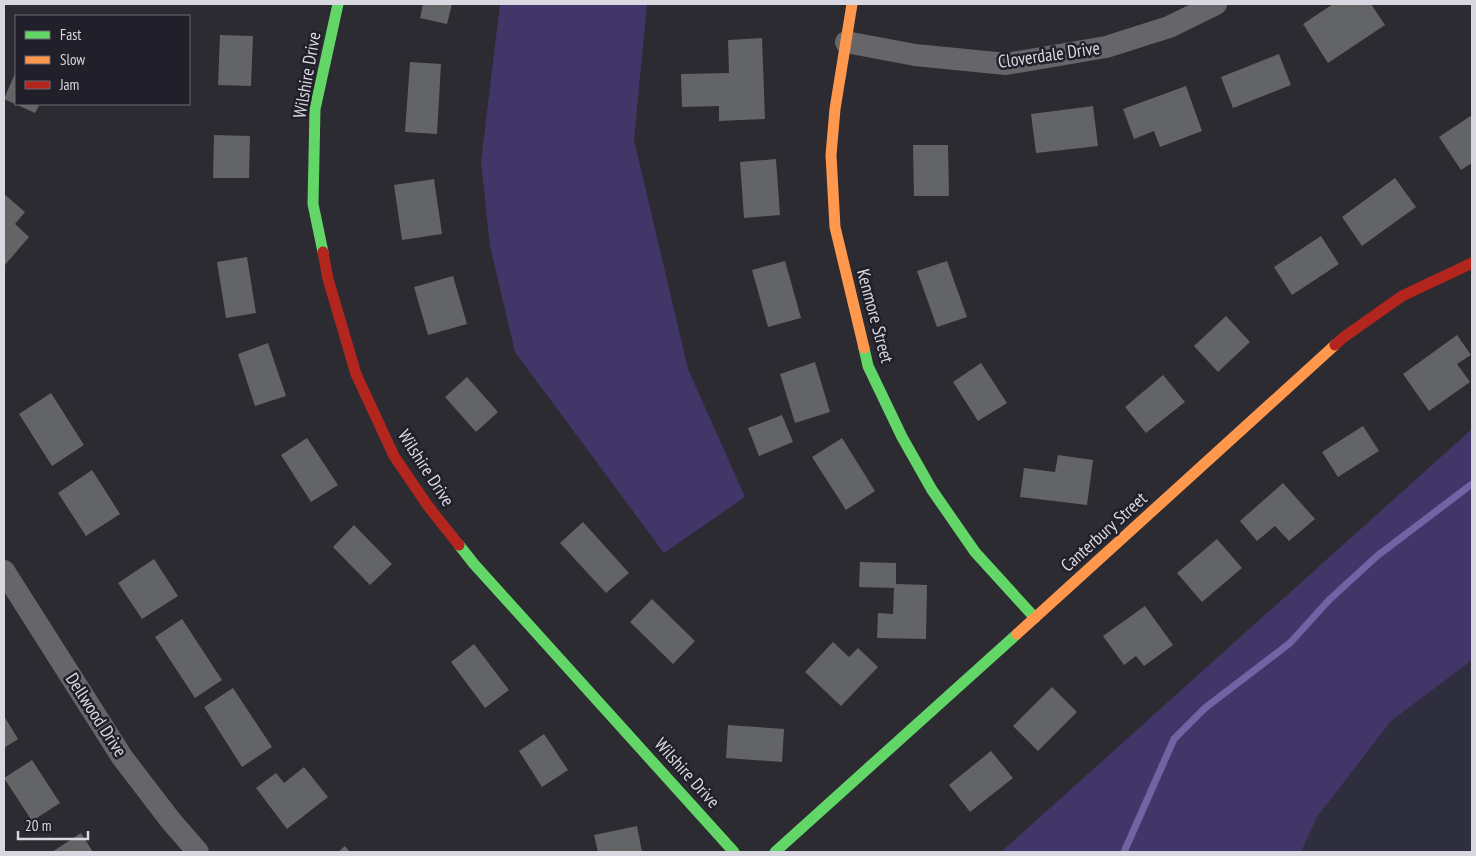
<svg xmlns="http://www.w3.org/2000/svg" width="1476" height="856" viewBox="0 0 1476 856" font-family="'PT Sans Narrow',sans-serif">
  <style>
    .built { fill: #2f2e3e }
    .green { fill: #423669 }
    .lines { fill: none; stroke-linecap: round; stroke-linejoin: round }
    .stream { stroke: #7164a5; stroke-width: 7 }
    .building { fill: #626465 }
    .street { stroke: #66656a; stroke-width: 22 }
    .fast { stroke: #63d668; stroke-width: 11 }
    .slow { stroke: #ff974d; stroke-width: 11 }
    .jam { stroke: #b3261e; stroke-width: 11 }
    .labels { text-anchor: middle; stroke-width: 5; stroke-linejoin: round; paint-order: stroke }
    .street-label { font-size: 18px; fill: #d9d8e0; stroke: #201f2a }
  </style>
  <rect width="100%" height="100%" fill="#2c2b31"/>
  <path class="built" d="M1472 660V852H1301L1317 817 1391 721Z"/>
  <path class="green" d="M500 4H647L634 140 688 369 745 497 664 553 515 352 490 246 481 162Z
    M1472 429V660L1391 721 1317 817 1301 852H1001Z"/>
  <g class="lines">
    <path class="stream" d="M1124 852 1174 739 1205 708 1290 643 1329 600 1377 556 1472 484"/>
  </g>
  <path class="building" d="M423 4H452L447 24 420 18Z
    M1333 4H1371L1385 25 1328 63 1303 24Z
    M220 35 253 36 251 86 218 85Z
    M762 38 765 119 719 121V106L682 107 681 74 729 73 728 40Z
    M1279 54 1291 85 1233 108 1221 77Z
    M410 62 441 64 437 134 405 132Z
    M16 71V104H40L35 113 4 99Z
    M1186 86 1202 131 1160 147 1154 131 1134 139 1123 109Z
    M1093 106 1098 146 1036 153 1031 114Z
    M1472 115V163L1461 170 1439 137Z
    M214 135 250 136 249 178H213Z
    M913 145H948L949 196H914Z
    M776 159 780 215 744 218 740 162Z
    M1395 178 1416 207 1362 246 1342 217Z
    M434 179 442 234 402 240 394 185Z
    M4 194 25 212 15 224 29 237 4 266Z
    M1321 236 1339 264 1292 295 1274 267Z
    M247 257 256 313 226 318 217 262Z
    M785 261 801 318 768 327 752 270Z
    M947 261 967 317 937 327 917 271Z
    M453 276 467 324 428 335 414 287Z
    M1226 316 1250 342 1218 372 1194 346Z
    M1457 335 1471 355 1457 364 1470 382 1429 411 1403 374Z
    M268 343 286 396 255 406 238 354Z
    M815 362 830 412 795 423 780 374Z
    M981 363 1007 403 978 421 953 382Z
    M1163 375 1185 402 1146 433 1125 407Z
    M467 377 498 412 476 432 445 397Z
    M51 393 84 445 52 466 19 414Z
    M782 415 793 442 759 456 748 428Z
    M1363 426 1379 451 1338 477 1322 452Z
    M307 438 338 485 311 502 281 455Z
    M842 438 875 491 846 510 812 457Z
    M1058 455 1093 460 1087 505 1020 497 1024 468 1055 472Z
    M92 470 120 514 86 536 58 493Z
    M1283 483 1315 519 1289 541 1275 526 1257 541 1240 521Z
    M583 522 629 573 606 593 560 543Z
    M354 525 392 564 370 585 333 547Z
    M1217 539 1242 568 1202 602 1177 573Z
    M154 559 178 596 142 619 118 583Z
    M860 562 896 563V584L927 585 926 639 877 638 878 613 893 614 894 588 859 587Z
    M652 599 695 641 673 664 630 622Z
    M1145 606 1173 645 1144 666 1136 656 1124 665 1103 636Z
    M182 619 222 680 195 698 155 637Z
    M833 642 849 657 858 648 878 667 841 706 805 672Z
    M474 644 509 690 485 708 451 662Z
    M1052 687 1077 712 1038 751 1013 726Z
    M233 688 272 747 242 767 204 707Z
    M4 716 18 739 4 748Z
    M728 725 784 729 782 762 726 758Z
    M544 734 568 770 542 787 519 751Z
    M991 751 1013 778 970 812 949 785Z
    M32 760 60 803 32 821 4 778Z
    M304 767 328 797 287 829 256 788 276 773 284 783Z
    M637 826 642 852H598L594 835Z
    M81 833 93 852H52Z
    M345 846 350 852H338Z"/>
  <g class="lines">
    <path class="street" d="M846 42 915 55 1006 64 1106 47 1169 27 1216 4
      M4 571 122 757 171 821 198 852"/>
    <path class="fast" d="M323 252 313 204 315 109 338 4
      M864 348 868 366 902 437 932 490 975 552 1035 618
      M459 545 474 564 734 852
      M775 852 1017 634"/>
    <path class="slow" d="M852 4 835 109 831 155 835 227 864 348
      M1017 634 1335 345"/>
    <path class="jam" d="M323 252 328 279 356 374 394 456 428 506 459 545
      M1335 345 1344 337 1402 296 1472 263"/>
  </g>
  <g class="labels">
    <g class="street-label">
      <text transform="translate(1049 55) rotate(-8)" y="6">Cloverdale Drive</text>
      <text transform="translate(307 75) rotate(-80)" y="6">Wilshire Drive</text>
      <text transform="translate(875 316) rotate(75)" y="6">Kenmore Street</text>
      <text transform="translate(426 468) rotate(57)" y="6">Wilshire Drive</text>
      <text transform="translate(1104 532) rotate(-42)" y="6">Canterbury Street</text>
      <text transform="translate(96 715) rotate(57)" y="6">Dellwood Drive</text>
      <text transform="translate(687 773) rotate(48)" y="6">Wilshire Drive</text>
    </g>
  </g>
  <rect width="1476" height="856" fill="none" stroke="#d9d8e0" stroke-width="10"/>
  <rect x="15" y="15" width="175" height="90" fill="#201f2a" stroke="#6a6973"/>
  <rect x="25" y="31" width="25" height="8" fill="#63d668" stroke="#6a6973"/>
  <text x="60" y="40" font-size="15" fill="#d9d8e0">Fast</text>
  <rect x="25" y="56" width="25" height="8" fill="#ff974d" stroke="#6a6973"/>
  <text x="60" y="65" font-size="15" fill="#d9d8e0">Slow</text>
  <rect x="25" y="81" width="25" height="8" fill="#b3261e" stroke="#6a6973"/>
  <text x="60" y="90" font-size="15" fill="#d9d8e0">Jam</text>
  <path d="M18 831v8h70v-8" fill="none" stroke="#d9d8e0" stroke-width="2.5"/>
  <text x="25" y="831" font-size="15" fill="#d9d8e0" stroke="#201f2a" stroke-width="4" paint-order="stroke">20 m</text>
</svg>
